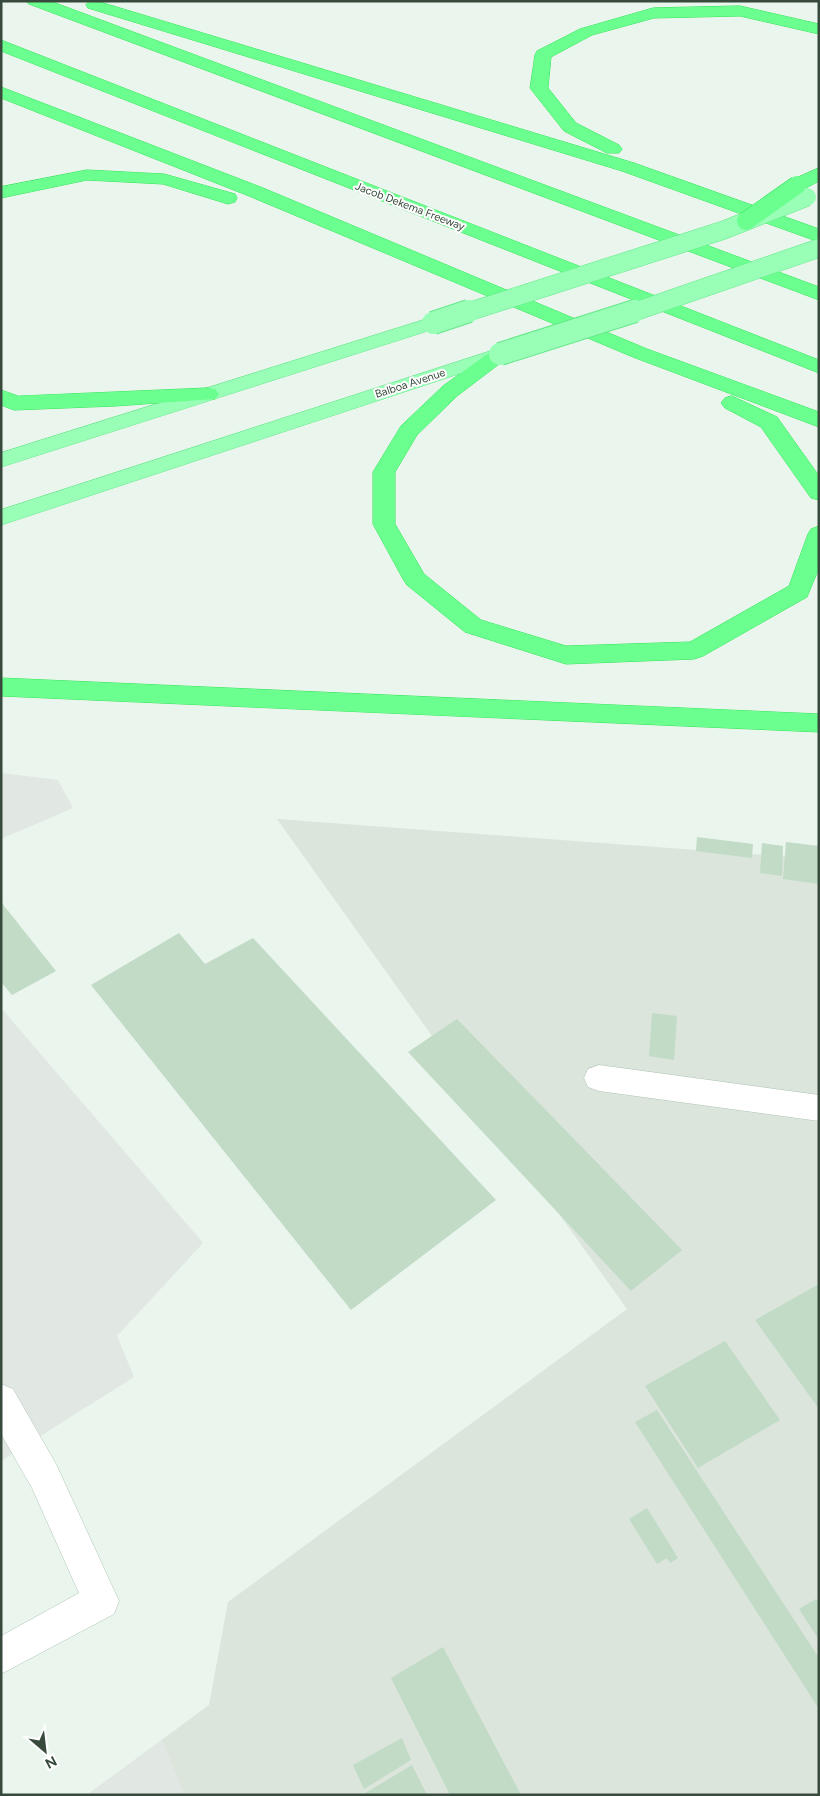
<svg xmlns="http://www.w3.org/2000/svg" width="820" height="1796" viewBox="0 0 820 1796" font-family="Figtree,sans-serif">
  <style>
    .industrial { fill: #dbe5dc }
    .parking { fill: #e1e7e2 }
    .building { fill: #c1dbc6 }
    .lines { fill: none; stroke-linecap: round; stroke-linejoin: round }
    .minor-casing { stroke: #afc5b4; stroke-width: 1 }
    .major-casing { stroke: #64e989; stroke-width: 1 }
    .highway-casing { stroke: #35e45a; stroke-width: 1 }
    .minor { fill: #fff; fill-rule: evenodd }
    .major { fill: #99ffb7; fill-rule: evenodd }
    .highway { fill: #6bff8f; fill-rule: evenodd }
    .major-bridge-far1-casing { stroke: #64e989; stroke-width: 19; stroke-linecap: butt }
    .major-bridge-casing { stroke: #64e989; stroke-width: 24; stroke-linecap: butt }
    .highway-bridge-casing { stroke: #35e45a; stroke-width: 19; stroke-linecap: butt }
    .major-bridge-far1 { stroke: #99ffb7; stroke-width: 18 }
    .major-bridge { stroke: #99ffb7; stroke-width: 22 }
    .highway-bridge { stroke: #6bff8f; stroke-width: 18 }
    .labels { text-anchor: middle; stroke-width: 4; stroke-linejoin: round; paint-order: stroke }
    .far-street-label { font-size: 11px; fill: #374a3b; stroke: #fff }
  </style>
  <rect width="100%" height="100%" fill="#eaf5ed"/>
  <path class="industrial" d="M277 819 819 859V1795H87L209 1705 228 1602 627 1309Z"/>
  <path class="parking" d="M1 773 58 780 73 808 1 839Z
    M1 1008 203 1243 117 1336 134 1377 4 1459 1 1463Z
    M162 1740 185 1795H87Z"/>
  <path class="building" d="M697 837 753 844 752 858 696 851Z
    M786 842 819 846V884L783 879Z
    M762 843 783 846 782 876 760 873Z
    M1 902 56 971 12 995 1 982Z
    M179 933 205 964 253 938 496 1200 351 1310 91 985Z
    M652 1013 677 1016 674 1060 649 1056Z
    M457 1019 682 1250 631 1291 408 1052Z
    M819 1284V1409L755 1320Z
    M725 1341 780 1420 698 1468 645 1386Z
    M657 1410 819 1658V1709L635 1422Z
    M647 1508 678 1558 670 1563 667 1558 657 1564 629 1519Z
    M816 1599 819 1603V1640L799 1609Z
    M443 1647 521 1795H450L391 1678Z
    M402 1738 411 1760 364 1789 353 1765Z
    M412 1765 427 1795H362Z"/>
  <g class="lines">
    <defs>
      <path id="minor" d="M599 1065 819 1095V1121L599 1091 588 1087 584 1078 588 1069Z
        M1 1384 13 1389 56 1464 119 1601 114 1614 1 1674V1636L79 1593 32 1488 1 1434Z"/>
      <path id="major" d="M433 317 440 319 443 323 440 327 1 467V453Z
        M500 348 507 350 510 354 507 358 1 525V510Z"/>
      <path id="highway" d="M27 1H50L819 287V300L29 4Z
        M90 1 100 2 634 163 819 229V242L622 171 88 8 86 5Z
        M740 6 819 24V34L740 16 654 18 592 35 551 57 548 88 576 123 619 145 622 149 619 153H607L564 131 530 88 535 55 537 51 580 29 653 8Z
        M1 40 819 360V373L1 51Z
        M1 87 263 188 647 349 819 412V427L633 357 249 196 1 98Z
        M819 168V181L804 189H790L788 185 790 181Z
        M87 170 164 174 235 194 237 198 235 202 228 204 163 184 87 180 1 198V187Z
        M500 348 507 350 510 354 507 358 457 396 417 435 395 472V524L424 574 481 620 566 646 690 642 789 586 808 534 811 529 819 526V568L807 597 703 656 694 659 566 664 465 632 407 585 403 579 373 524V472L401 426 443 386 493 350Z
        M208 388 215 389 219 394 215 399 115 406 14 410 1 405V390L18 396Z
        M732 396 777 417 819 476V500L811 498 761 427 725 408 721 403 725 398Z
        M1 678 819 714V732L1 696Z"/>
    </defs>
    <use href="#minor" class="minor-casing"/>
    <use href="#major" class="major-casing"/>
    <use href="#highway" class="highway-casing"/>
    <use href="#minor" class="minor"/>
    <use href="#major" class="major"/>
    <use href="#highway" class="highway"/>
    <defs>
      <path id="major-bridge-far1" d="M465 313 724 230 807 197
        M631 313 819 248"/>
      <path id="major-bridge" d="M433 323 469 311
        M500 354 635 311"/>
      <path id="highway-bridge" d="M746 221 797 185"/>
    </defs>
    <use href="#major-bridge-far1" class="major-bridge-far1-casing"/>
    <use href="#major-bridge" class="major-bridge-casing"/>
    <use href="#highway-bridge" class="highway-bridge-casing"/>
    <use href="#major-bridge-far1" class="major-bridge-far1"/>
    <use href="#major-bridge" class="major-bridge"/>
    <use href="#highway-bridge" class="highway-bridge"/>
  </g>
  <g class="labels">
    <g class="far-street-label">
      <text transform="translate(410 206) rotate(21)" y="4">Jacob Dekema Freeway</text>
      <text transform="translate(410 383) rotate(-18)" y="4">Balboa Avenue</text>
    </g>
  </g>
  <rect width="820" height="1796" fill="none" stroke="#374a3b" stroke-width="5"/>
  <g transform="translate(45 1751) rotate(152)" stroke="#ffffff" stroke-width="4" paint-order="stroke">
  <path d="M0-4L9 19L0 12L-9 19Z" fill="#374a3b"/>
  <text y="-8" font-size="14" font-weight="bold" text-anchor="middle" fill="#374a3b">N</text>
  </g>
</svg>
